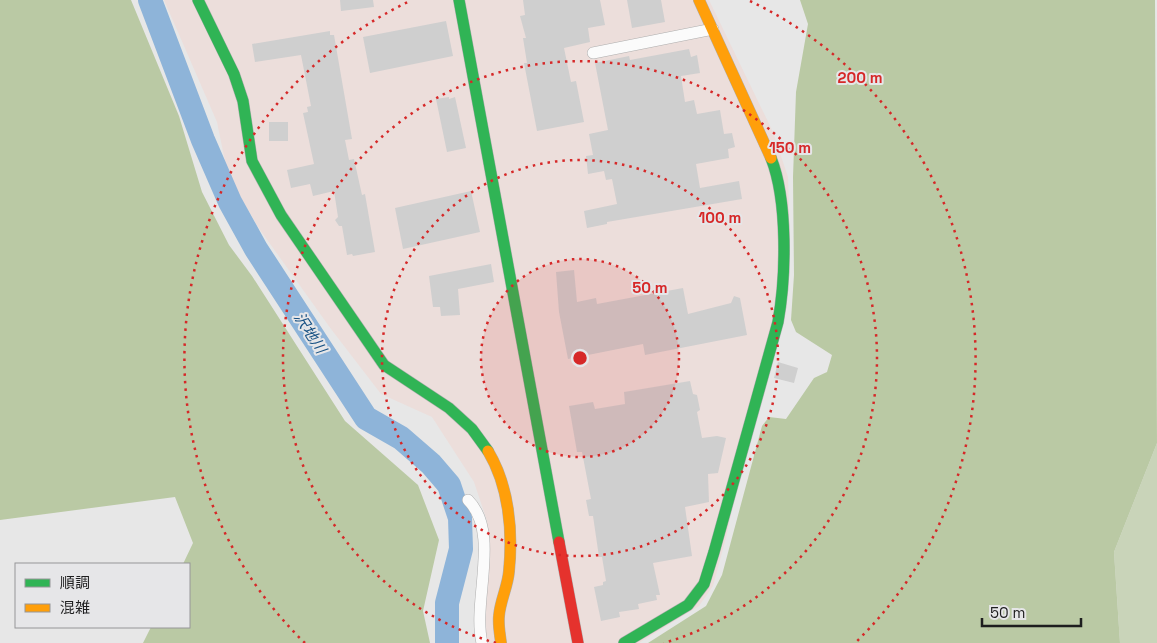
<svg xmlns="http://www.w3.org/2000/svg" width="1157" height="643" viewBox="0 0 1157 643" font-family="'Space Grotesk','Noto Sans JP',sans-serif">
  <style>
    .industrial { fill: #ecdedb }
    .green { fill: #c9d4b9 }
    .forest { fill: #bac9a4 }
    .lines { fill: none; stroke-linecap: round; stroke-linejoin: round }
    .river { stroke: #8eb4d9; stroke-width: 24 }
    .building { fill: #cfcfcf }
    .street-casing { stroke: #aeaeae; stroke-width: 12 }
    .fast-casing { stroke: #aeaeae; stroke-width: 12 }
    .slow-casing { stroke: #aeaeae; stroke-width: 12 }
    .jam-casing { stroke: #aeaeae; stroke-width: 12 }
    .street { stroke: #fbfbfb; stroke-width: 11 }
    .fast { stroke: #30b455; stroke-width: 11 }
    .slow { stroke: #ff9f0a; stroke-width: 11 }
    .jam { stroke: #e5322d; stroke-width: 11 }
    .ring { fill: none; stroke: #d62828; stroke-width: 2.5; stroke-dasharray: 2.5 5 }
    .labels { text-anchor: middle; stroke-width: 4; stroke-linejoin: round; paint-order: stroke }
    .water-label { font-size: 15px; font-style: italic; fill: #185284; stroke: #e6e6e8 }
    .centre { fill: #d62828; stroke: #e6e6e8; stroke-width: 2.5 }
    .ring-label { font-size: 15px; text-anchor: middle; font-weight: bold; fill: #d62828; stroke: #e6e6e8; stroke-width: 4; stroke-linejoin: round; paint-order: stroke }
  </style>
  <rect width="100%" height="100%" fill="#e7e7e7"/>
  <path class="industrial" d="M164 0H709L773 132 788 177 790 240 726 538 713 586 699 606 639 643H476L475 636 488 566 487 521 474 482 432 417 381 394 331 329 258 227 228 176 217 122Z"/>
  <path class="green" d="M1157 443V643H1120L1114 552Z"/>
  <path class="forest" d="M0 0H131L179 116 202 192 229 245 252 276 345 421 418 485 439 540 423 611 430 643H143L151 627H189V564H183L193 543 175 497 0 520Z
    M800 0H1155L1157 443 1114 552 1120 643H648L706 606 722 575 762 426 769 417 786 419 814 378 827 372 832 355 796 332 791 320 794 275 793 177 796 92 808 24Z"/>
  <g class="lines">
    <path class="river" d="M150 0 203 140 230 202 256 249 366 418 401 438 431 464 449 485 460 518 461 549 447 603V643"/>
  </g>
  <path class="building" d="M340 0H373L374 7 341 11Z
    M523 0H600L605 25 588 28 590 42 564 48 571 82 576 81 584 122 537 131 524 63H527L523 38H526L520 16 525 15Z
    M627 0H661L665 22 632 28Z
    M446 21 453 56 370 73 363 37Z
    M330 31V35H334L352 139 345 140 349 160 354 159 362 195 365 194 375 252 353 256 352 254 347 255 342 226H339L335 220 338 217 334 191 313 196 310 184 291 188 287 170 314 164 303 113 308 112 307 107 311 106 301 55 255 62 252 44Z
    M689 49 691 57 697 55 700 73 681 76 685 102 694 100 697 114 720 110 724 134 732 133 735 147 728 149 729 158 696 164 700 188 739 181 742 199 607 222V224L587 228 584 211 617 204 612 179 606 180 604 171 588 174 586 156 593 155 589 134 608 130 595 63 629 56 630 60Z
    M449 97V99L455 97 466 148 447 152 436 99Z
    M269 122H288V141H269Z
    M471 191 480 232 403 249 395 208Z
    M491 264 494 282 458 289 460 315 441 316 440 307H433L429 276Z
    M574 270 577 302 596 298 597 304 683 288 688 314 731 303 734 296 740 298 747 335 645 355 643 344 568 359 559 312 556 272Z
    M778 362 798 368 794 383 774 378Z
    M690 381 693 394 697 395 700 410 697 412 702 438 717 436 726 438 718 473 708 474 709 502 685 507 692 556 653 563 660 595H656L657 600 638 604 639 609 619 612 620 617 601 621 594 587 603 585V582L606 581 602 557H599L593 516H589L586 500 591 499 582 452H577L569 406 593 402 595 409 625 404 624 392Z"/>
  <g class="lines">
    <defs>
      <path id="street" d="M593 53 713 29
        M468 500C501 533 472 601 482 643"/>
      <path id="fast" d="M198 0 234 74 243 101 252 161 281 215 384 365 449 408 472 429 488 451
        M459 0 559 542
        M624 643 688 605 704 584 714 552 778 322C786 277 788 201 771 158"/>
      <path id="slow" d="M699 0 771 158
        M488 451C509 486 513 531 509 571 508 586 500 601 499 616 498 625 500 634 501 643"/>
      <path id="jam" d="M559 542 578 643"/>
    </defs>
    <use href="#street" class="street-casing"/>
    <use href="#fast" class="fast-casing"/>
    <use href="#slow" class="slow-casing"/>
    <use href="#jam" class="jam-casing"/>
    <use href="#street" class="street"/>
    <use href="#fast" class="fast"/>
    <use href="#slow" class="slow"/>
    <use href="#jam" class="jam"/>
  </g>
  <circle cx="580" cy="358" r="99" fill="#d62828" fill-opacity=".12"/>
  <g class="ring">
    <circle cx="580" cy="358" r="99"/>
    <circle cx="580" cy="358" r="198"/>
    <path d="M496 643A297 297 0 1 1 664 643"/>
    <path d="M305 643A396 396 0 0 1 410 1M750 1A396 396 0 0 1 855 643"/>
  </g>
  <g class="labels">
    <g class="water-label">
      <text transform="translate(310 333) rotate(57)" y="5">沢地川</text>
    </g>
  </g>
  <circle cx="580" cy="358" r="8" class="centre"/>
  <g class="ring-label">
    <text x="860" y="83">200 m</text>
    <text x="790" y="153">150 m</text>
    <text x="720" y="223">100 m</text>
    <text x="650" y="293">50 m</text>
  </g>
  <rect x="15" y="563" width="175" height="65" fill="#e6e6e8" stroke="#969698"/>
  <rect x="25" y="579" width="25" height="8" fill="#30b455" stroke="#969698"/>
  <text x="60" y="588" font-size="15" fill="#1e1e1f">順調</text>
  <rect x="25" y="604" width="25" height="8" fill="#ff9f0a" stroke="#969698"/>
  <text x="60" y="613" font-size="15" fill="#1e1e1f">混雑</text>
  <path d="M982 618v8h99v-8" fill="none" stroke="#1e1e1f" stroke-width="2.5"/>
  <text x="990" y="618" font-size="15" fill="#1e1e1f" stroke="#e6e6e8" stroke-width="4" paint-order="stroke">50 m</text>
</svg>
